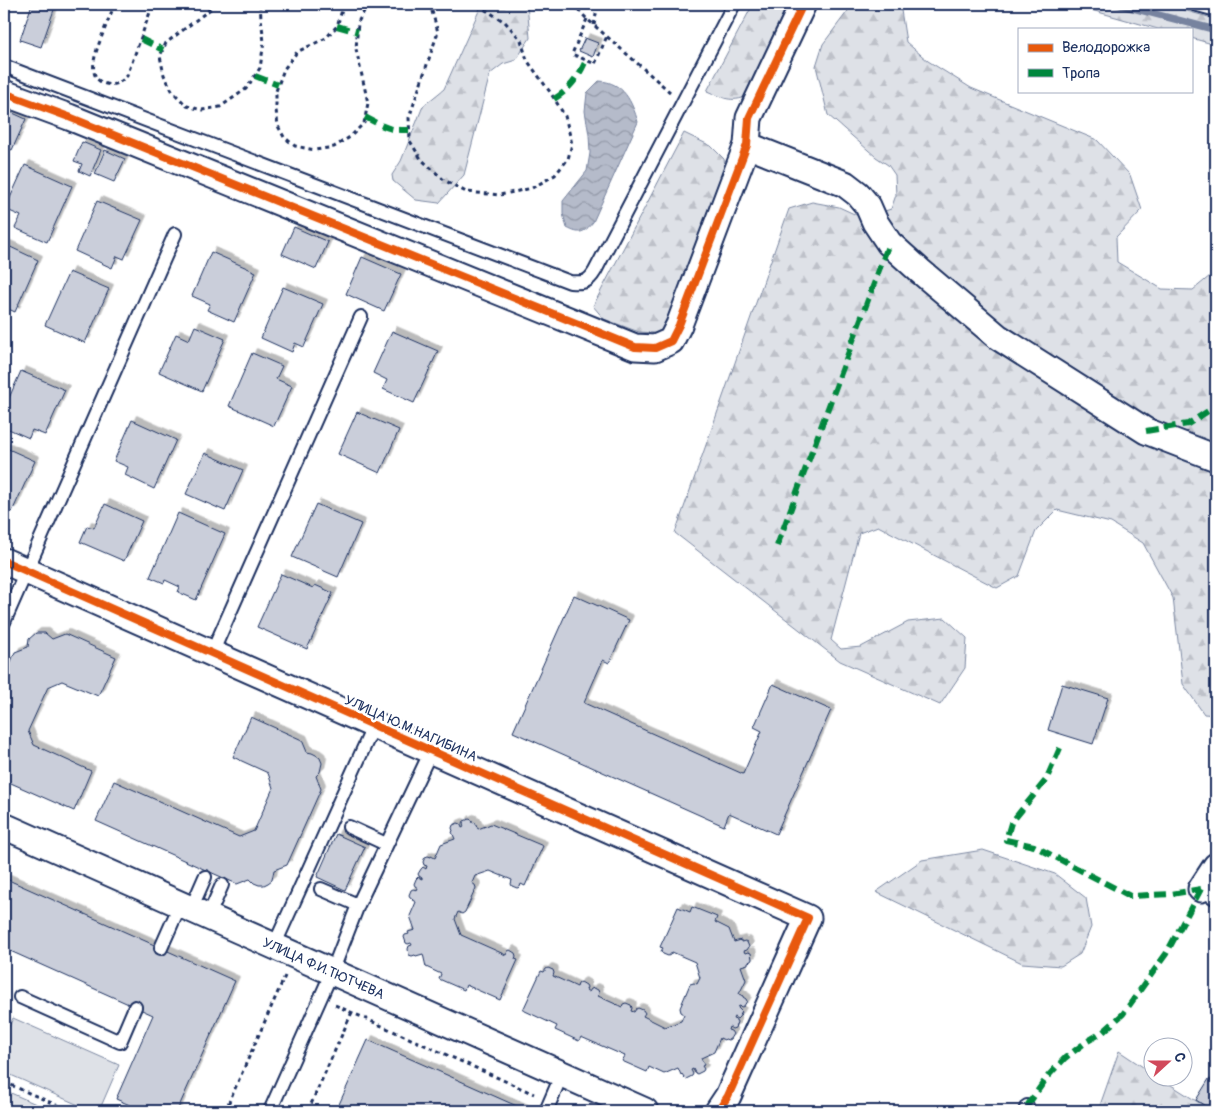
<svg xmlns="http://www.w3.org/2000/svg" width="1220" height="1115" viewBox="0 0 1220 1115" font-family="Pangolin,sans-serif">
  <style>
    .green { fill: #dee1e7; stroke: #7c88a2 }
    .forest { fill: url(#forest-firs); stroke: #7c88a2 }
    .water { fill: url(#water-waves); stroke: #77839f }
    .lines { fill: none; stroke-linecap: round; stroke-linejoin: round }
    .stream { stroke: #77839f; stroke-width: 7 }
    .building { fill: #caceda; stroke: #1b2f5e; filter: url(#shadow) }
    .lane-casing { stroke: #1b2f5e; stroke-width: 16 }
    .street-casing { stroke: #1b2f5e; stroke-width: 29 }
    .path { stroke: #1b2f5e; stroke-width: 3; stroke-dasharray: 4 4; stroke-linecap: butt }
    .lane { stroke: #fff; stroke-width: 12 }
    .street { stroke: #fff; stroke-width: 25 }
    .quiet { stroke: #00873e; stroke-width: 6; stroke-dasharray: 12 6; stroke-linecap: butt }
    .cycleway-casing { stroke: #fff; stroke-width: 11 }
    .cycleway { stroke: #e8590c; stroke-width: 8 }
    .labels { text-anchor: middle; stroke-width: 5; stroke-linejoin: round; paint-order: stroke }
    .street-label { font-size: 14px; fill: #1b2f5e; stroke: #fff }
  </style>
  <defs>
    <pattern id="forest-firs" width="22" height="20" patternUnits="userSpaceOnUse" patternTransform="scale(1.25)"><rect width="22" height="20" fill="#dee1e7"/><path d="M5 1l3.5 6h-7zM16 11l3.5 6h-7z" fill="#bec1c9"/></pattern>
    <pattern id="water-waves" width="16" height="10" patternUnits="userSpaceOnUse" patternTransform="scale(1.25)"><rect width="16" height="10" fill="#b5bbca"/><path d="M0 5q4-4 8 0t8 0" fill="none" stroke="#9298a7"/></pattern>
    <filter id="shadow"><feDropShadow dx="4.5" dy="-4.5" stdDeviation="0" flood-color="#0004"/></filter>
  </defs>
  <rect width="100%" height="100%" fill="#fff"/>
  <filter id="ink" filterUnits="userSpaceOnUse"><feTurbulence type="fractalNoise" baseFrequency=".02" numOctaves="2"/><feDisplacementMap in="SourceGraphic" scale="10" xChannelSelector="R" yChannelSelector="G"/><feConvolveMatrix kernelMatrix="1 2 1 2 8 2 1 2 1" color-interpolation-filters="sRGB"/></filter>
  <g filter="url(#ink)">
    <path class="green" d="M13 1018 119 1065 99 1111H92L4 1072V1038Z
      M4 1090 52 1111H4Z"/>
    <path class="forest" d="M482 4H527L530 38 516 60 503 64 490 74 464 175 439 203 416 200 393 181 392 175 401 161 423 106 444 89Z
      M753 4H793L748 96C731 103 723 98 707 91Z
      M853 4H900L906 42 928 61 971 88 1097 140 1130 175 1142 210 1116 237 1117 262 1162 289 1193 290 1216 271V715L1204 714 1183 684 1173 598 1143 543 1111 523 1057 510 1036 531 1019 576 997 588 878 526 859 533 831 640 841 649 861 647 908 622 945 618 967 638 965 668 940 705 840 661 675 533 789 209 812 202 839 207 863 218 891 209 896 195 895 175 888 165 876 157 828 115 816 66 823 44Z
      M1094 4H1161L1216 19V45L1191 38V29H1158L1091 10Z
      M684 133 711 146 724 159 727 178 665 328 654 333 639 332 604 319 593 306Z
      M983 850 1055 874 1086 898 1091 927 1080 954 1061 966 1022 963 876 892 922 860Z
      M1119 1051 1152 1073V1078H1160L1212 1111H1098Z"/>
    <path class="water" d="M599 81C624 82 632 102 638 122L593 222C584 233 580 235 567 228L563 214V201L587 171 590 153 589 135 585 111 587 93Z"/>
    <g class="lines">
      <path class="stream" d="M1117 4 1216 30"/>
    </g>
    <path class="building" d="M32 4H56L41 47 20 40Z
      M585 38 598 43 593 57 579 51Z
      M4 109 26 119 12 150 4 147Z
      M82 142 101 150 90 176 79 171 82 164 74 161Z
      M105 150 125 159 114 182 95 174Z
      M25 165 72 186 47 242 15 228 21 216 5 209Z
      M97 201 142 220 124 259 117 256 112 268 75 251Z
      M294 227 328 242 316 269 282 254Z
      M4 244 38 260 15 312 4 307Z
      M211 252 256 272 234 322 207 310 210 304 192 296Z
      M362 257 401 274 384 311 346 294Z
      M69 272 109 289 85 343 45 325Z
      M283 287 323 304 304 347 295 343 292 352 261 338Z
      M195 326 225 339 202 391 159 372 176 334 189 340Z
      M392 331 438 351 414 403 383 389 387 380 373 373Z
      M252 353 282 366 276 379 292 386 274 426 229 406Z
      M21 371 65 390 45 435 32 430 29 438 4 427V409Z
      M357 412 399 430 380 473 338 454Z
      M132 420 176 440 154 489 125 475 128 467 114 461Z
      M4 447 35 461 12 512 4 508Z
      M205 453 243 470 225 511 186 494Z
      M105 504 142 521 124 561 80 542 87 526 94 528Z
      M316 504 361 524 338 577 292 557Z
      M178 513 225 534 196 600 178 592 180 587 165 580 164 583 150 577Z
      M281 574 313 588 315 585 333 593 307 649 257 627Z
      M574 595 629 620 609 663 603 660 584 703 743 774 762 731 754 727 773 684 831 710 776 834 729 813 724 826 513 732Z
      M36 633H45L52 639 65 634 116 657 98 696 62 681 48 687 28 731 34 745 91 771 74 811 4 780V678L15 652 28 647 29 639Z
      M1062 684 1108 698 1093 744 1048 730Z
      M251 717 302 740 307 752 312 753 316 755 320 758 322 763 320 772 316 776 321 789 287 865 274 870 272 880 268 883 264 885H259L254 883 250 879 237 884 96 821 114 781 239 837 254 831 273 788 268 773 233 757Z
      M469 819 472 820 473 823 475 822 478 829 491 824 543 846 525 886 521 884 520 887 517 888 512 886 511 884 512 880 490 871 475 876 472 883 475 885 476 888 465 912 462 914 458 912 455 919 461 935 506 955 508 951 510 950 515 953 516 956 515 959 518 960 500 1000 466 985 464 990 439 979 441 974 426 967 423 954 416 956 415 955 412 956 409 955 408 949 409 946 412 945 411 943 408 944 406 943 404 937 405 935 409 934 408 932 415 930 410 916 416 902 412 900 413 899 410 897 409 895 411 890 413 889 417 890 418 888 415 886 414 884 416 879 418 877 422 879V878L419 876 418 874 421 869 423 867 426 869 427 866 424 865 423 862 425 857 428 856 431 857V856L435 858 441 844 455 839 452 832 453 831 452 828 453 825 458 823 461 824 462 828 464 827 463 823 464 821Z
      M336 834 365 847 345 890 317 877Z
      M4 878 235 981 177 1111H143L116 1099 153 1015 8 950 4 959Z
      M678 907 690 912 692 907 717 917 715 922 729 929 734 942 741 940V942L745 941 747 942 749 947 747 950 744 951 745 953 748 952 751 953 752 959 751 961 748 962V964L741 966 746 980 739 994 743 996V997L746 999 747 1001 744 1006 742 1007 739 1006 738 1008 742 1012 739 1017 737 1019 734 1017 733 1019 736 1020 737 1022 735 1028 732 1029 729 1027 728 1030 731 1031 733 1034 730 1039 728 1040 725 1039 724 1040 720 1038 714 1052 701 1058 704 1065 702 1066 704 1069 703 1071 697 1074 695 1073 693 1069 691 1070 693 1074 692 1076 686 1079 684 1077 682 1074 681 1075 678 1068 664 1074 649 1067 647 1072 622 1061 625 1056 581 1037 579 1041 555 1030 557 1026 523 1010 541 971 544 972 546 969 548 968 553 970 554 973 553 976 577 987 578 984 581 982 586 985 587 987 586 990 589 992 591 989 594 988 598 990 599 993 598 996 622 1007 623 1004 626 1003 631 1005 632 1008 631 1011 634 1012 636 1009 638 1008 643 1010 645 1013 643 1016 665 1027 681 1021 684 1014 681 1012 680 1008 690 984 694 983 697 984 700 978 695 962 672 952 670 955 668 956 663 954 661 951 663 948 660 947Z
      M368 1040 528 1111H336Z
      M1209 1079 1216 1084V1111H1213L1196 1100Z"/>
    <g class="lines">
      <defs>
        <path id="lane" d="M1194 4 1216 10
          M4 66 570 282C583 283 588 283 595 271L734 4
          M4 622 175 234
          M212 653 361 317
          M349 827 386 844
          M321 889 358 905
          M1201 889 1216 899
          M191 909 205 877
          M208 917 222 885
          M274 946 374 725
          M161 948 180 905
          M20 997 120 1042 135 1007
          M270 1111 332 972 358 905 431 751
          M546 1111 562 1074
          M1025 1111 1027 1106"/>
        <g id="street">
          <path d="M4 93 69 117 635 347 655 348 671 341 679 325 747 145 749 118 803 4"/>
          <path d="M747 145 845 184 858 194 868 206 875 222 889 243 920 271 998 337 1146 431 1216 458"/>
          <path d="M4 561 808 918 728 1096 718 1111"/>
          <path id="s1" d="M4 826 645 1111"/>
          <path d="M1201 889 1216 866"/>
        </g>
      </defs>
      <use href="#lane" class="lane-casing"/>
      <use href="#street" class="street-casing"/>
      <path class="path" d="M115 4C111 13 107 23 103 33 98 47 83 78 106 84 115 86 121 82 127 76L153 4
        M217 4 166 43 160 56 164 75 173 92 187 106 202 110 220 107 246 89 260 68 264 42 261 18 260 4
        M342 4 343 7 337 26 326 38 297 52 284 69 276 91V110L278 126 284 137 295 146 315 150 334 147 350 137 364 123 368 103 356 49 358 22 368 4
        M428 4 431 8 438 32 409 118 410 141 421 159 444 180 466 192 500 195 532 188 555 175 568 159 572 144 565 116 550 92 527 60 521 40 505 22 476 4
        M572 4 587 19 670 92
        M587 19 572 54 595 64 607 36
        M594 25 598 4
        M335 1005 534 1094
        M4 1082 70 1111
        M565 1108 573 1111
        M225 1111 285 976
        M308 1111 352 1012"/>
      <use href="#lane" class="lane"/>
      <use href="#street" class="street"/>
      <path class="quiet" d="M337 26 358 32
        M141 39 163 50
        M255 76 278 85
        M554 99C570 89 579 77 586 60
        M365 117C382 126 390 131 409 130
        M1146 431 1188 424 1216 406
        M777 546 889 243
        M1060 748 1046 780 1011 823 1006 840 1034 846 1130 896 1171 894 1201 889
        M1027 1106 1048 1076 1065 1058 1086 1042 1103 1032 1123 1014 1166 954 1201 889"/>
      <defs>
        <path id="cycleway" d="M4 93 69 117 635 347 655 348 671 341 679 325 747 145 749 118 803 4
          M4 561 808 918 728 1096 718 1111"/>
      </defs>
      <use href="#cycleway" class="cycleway-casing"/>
      <use href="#cycleway" class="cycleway"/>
    </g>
  </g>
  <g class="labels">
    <g class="street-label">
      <text transform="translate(411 728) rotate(24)" y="5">УЛИЦА Ю.М.НАГИБИНА</text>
      <text dy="5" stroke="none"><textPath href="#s1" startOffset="350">УЛИЦА Ф.И.ТЮТЧЕВА</textPath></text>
    </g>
  </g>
  <rect width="1220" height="1115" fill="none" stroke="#fff" stroke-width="20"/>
  <rect x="10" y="10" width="1200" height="1095" fill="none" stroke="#1b2f5e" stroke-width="2" filter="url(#ink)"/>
  <rect x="1018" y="28" width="175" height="65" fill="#ffffff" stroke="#a4acbf"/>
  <rect x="1028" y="44" width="25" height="8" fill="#e8590c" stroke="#a4acbf"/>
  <text x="1062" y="52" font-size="15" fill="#1b2f5e">Велодорожка</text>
  <rect x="1028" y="69" width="25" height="8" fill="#00873e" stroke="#a4acbf"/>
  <text x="1062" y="78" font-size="15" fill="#1b2f5e">Тропа</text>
  <g transform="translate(1168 1062) rotate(69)"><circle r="24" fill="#ffffff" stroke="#a4acbf"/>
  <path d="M0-4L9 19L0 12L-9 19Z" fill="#d1495b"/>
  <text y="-8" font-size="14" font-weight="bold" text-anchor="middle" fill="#1b2f5e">С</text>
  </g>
</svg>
